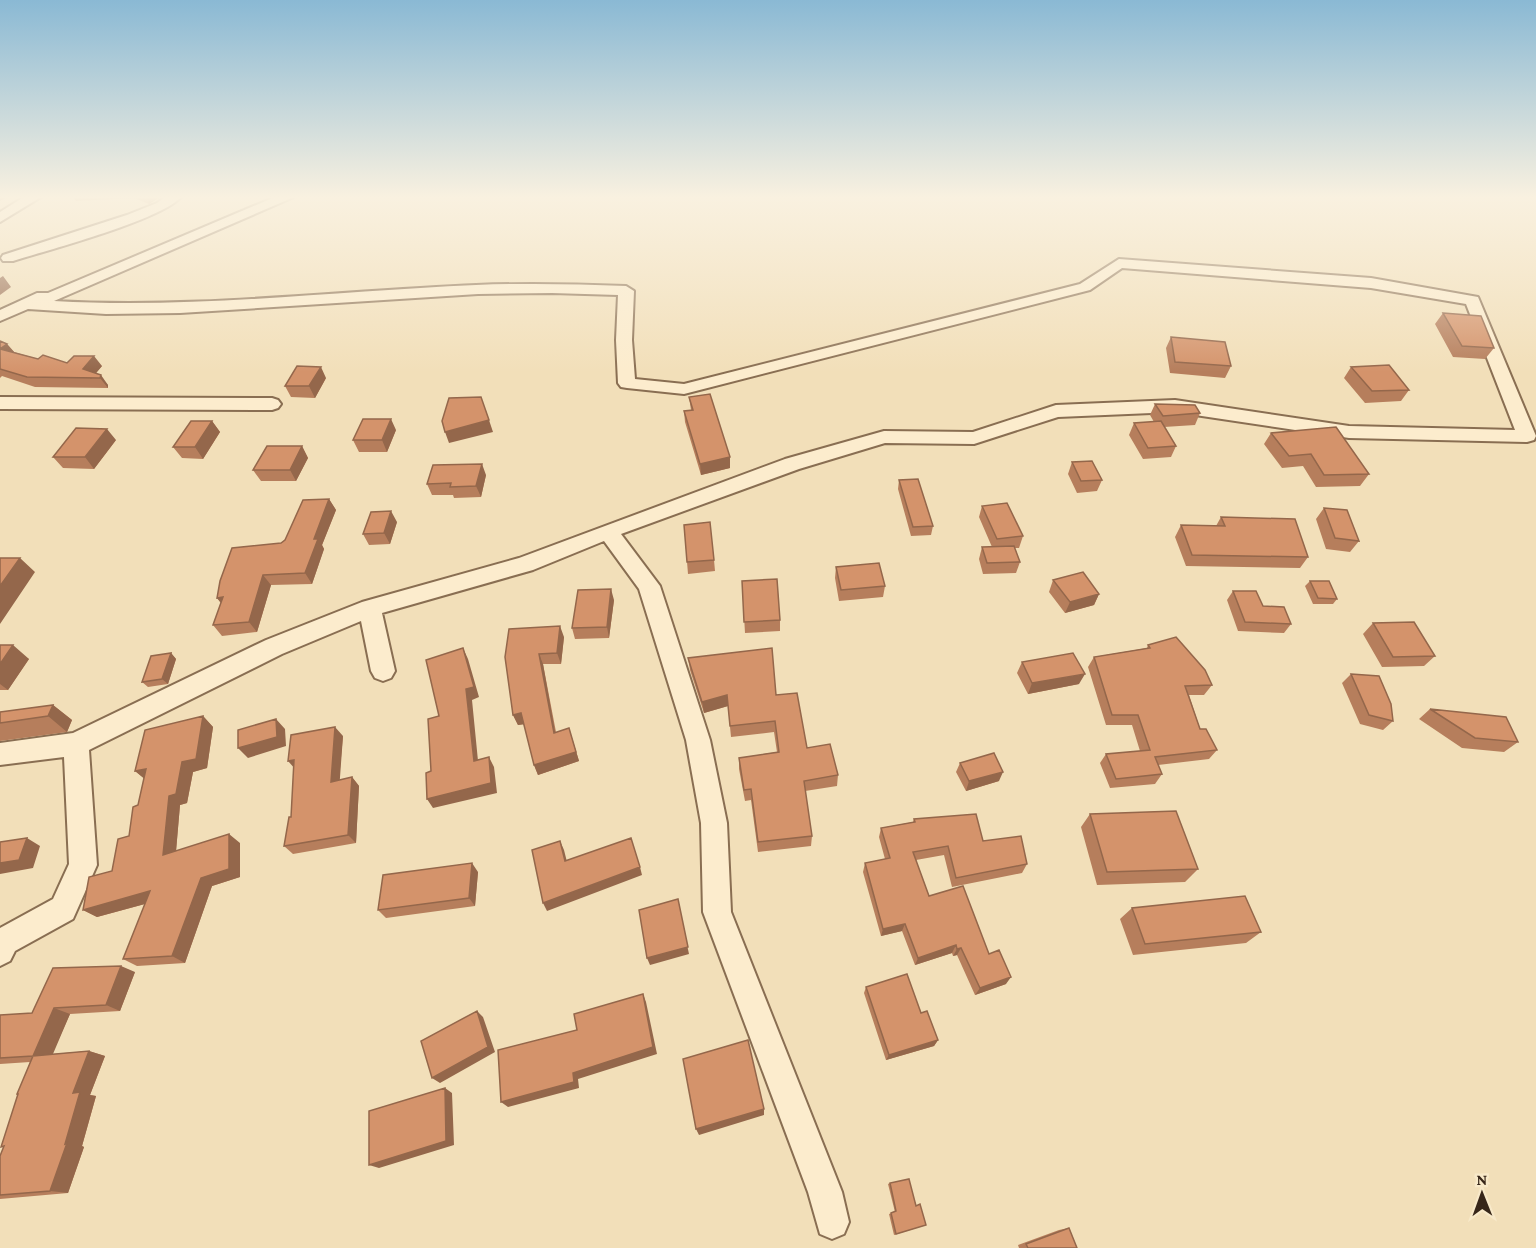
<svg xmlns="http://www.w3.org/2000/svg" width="1536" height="1248" viewBox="0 0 1536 1248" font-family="'Crimson Pro',serif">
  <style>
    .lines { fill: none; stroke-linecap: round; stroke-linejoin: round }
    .minor-casing { stroke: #896e52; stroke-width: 4 }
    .minor { fill: #fceccd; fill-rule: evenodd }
    .wall { fill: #b67e5c }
    .shaded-wall { fill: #94674b }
    .building { fill: #d4936b; stroke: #94674b; stroke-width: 1.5 }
  </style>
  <rect width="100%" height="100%" fill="#f2dfb9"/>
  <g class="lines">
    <defs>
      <path id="minor" d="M24 197H41L0 222V212Z
        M165 197H181C161 220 48 250 13 261H3L1 258 3 255 127 215 157 203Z
        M275 197H294L54 301C195 309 335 291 476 285 526 283 576 284 626 286L634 291 632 340 635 379 684 384 1080 284 1119 259 1371 278 1478 297 1536 436 1534 440 1527 442 1349 438 1175 412 1058 417 974 444 885 443 799 469 621 534 660 586 710 740 727 823 731 912 842 1192 849 1222 844 1234 832 1239 820 1234 808 1192 703 912 701 823 686 740 639 589 604 541 533 570 382 613 395 671 391 678 383 681 375 678 371 671 361 621 282 654 89 750 97 865 73 919 15 951 10 961 0 966V928L53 899 69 864 64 757 0 765V743L73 733 266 640 362 602 519 558 785 459 884 431 973 432 1056 405 1175 400 1349 426 1515 430 1466 304 1371 288 1122 268 1090 290 684 394 627 388 621 387 618 383 616 340 618 295 552 293 478 294 180 313 106 314 28 309 0 321V310L37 293H48Z
        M0 397 272 398 278 400 281 404 278 408 272 410 0 409Z"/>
    </defs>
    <use href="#minor" class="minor-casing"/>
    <use href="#minor" class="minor"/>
  </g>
  <path class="wall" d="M73 197H160L149 204 134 198 76 201Z
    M1443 313 1494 348 1485 359 1453 357 1435 324Z
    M1171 337 1231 366 1225 378 1170 373 1166 348Z
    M0 341 7 344 14 352 38 359 67 363 102 366 96 373 108 385V388L35 387 2 376 0 378Z
    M1351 367 1409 390 1401 401 1365 403 1344 378Z
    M326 378 315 398 291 397 285 386Z
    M689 397 730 457V468L701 475 685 422 684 411 691 410Z
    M1155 404 1200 413 1195 425 1164 427 1176 446 1171 457 1143 459 1129 435 1134 423 1154 422 1150 415Z
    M212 421 220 432 203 459 182 458 173 447Z
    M396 430 387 452H359L353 440Z
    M1271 433 1369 474 1360 486 1316 487 1303 466 1282 468 1264 444Z
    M116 440 94 469 63 468 53 457Z
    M302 446 308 458 296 481H261L253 470Z
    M1072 462 1102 480 1097 491 1077 493 1068 474Z
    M486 475 481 497 454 498 453 495H432L427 484Z
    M899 480 933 526 931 535 911 536 898 489Z
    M329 499 336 510 322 545 324 549 312 584 271 585 257 632 222 636 213 625 221 603 217 598 281 543Z
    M982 506 1023 536 1019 548H1015L1020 562 1016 573 983 574 979 559 982 547H992L979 517Z
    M1324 508 1359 541 1350 552 1326 549 1316 519Z
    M1221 517 1308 557 1300 568 1186 566 1175 537 1181 525 1216 526Z
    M397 522 390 544 369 545 363 534Z
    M684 525 714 560 715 571 688 574Z
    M836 567 885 586 883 597 839 601 835 578Z
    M1053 580 1099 594 1094 605 1065 613 1049 592Z
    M742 581 780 620V631L745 633Z
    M1310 581 1337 599 1333 604H1313L1305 586Z
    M1233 591 1263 606 1291 624 1284 633 1238 631 1227 600Z
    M614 600 609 638 575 639 572 628Z
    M1373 623 1435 656 1424 666 1382 667 1363 634Z
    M564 637 561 664H543L556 732 572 738 579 761 538 775 534 765 524 724 518 725 513 715 505 657Z
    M0 645 29 659 8 690H0Z
    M1148 645 1212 685 1204 695H1189L1200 729 1217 750 1209 759 1158 765 1162 774 1155 784 1110 788 1100 763 1106 754 1140 751 1132 725H1106L1088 667 1094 657 1147 648Z
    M171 653 176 659 168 684 148 687 142 682Z
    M688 658 776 695 807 748 838 775 837 786 805 791 812 836 811 846 758 852 751 800 745 801 739 769V758L777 752 774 732 731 737 728 706 704 713 690 670Z
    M1022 662 1079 684 1028 694 1017 673Z
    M1351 674 1393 721 1383 730 1360 724 1342 683Z
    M53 705 72 720 67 732 0 741V712Z
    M1430 709 1518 742 1504 752 1462 748 1419 719Z
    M203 716 213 727 207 768 193 772 187 803 180 805 176 851 240 843V877L212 886 185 963 137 966 123 959 145 904 97 917 83 910 112 871 129 836 138 805 144 778 135 771Z
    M343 736 339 780 352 777 359 786 356 843 293 854 284 846Z
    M960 763 999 781 966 791 956 772Z
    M1090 814 1198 869 1185 882 1097 885 1081 827Z
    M914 819 983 841 1027 864 1022 873 952 887 944 855 916 860 929 896 989 954 1006 984 975 995 957 955 953 956 952 953 915 965 902 931 881 936 863 872 865 863 885 859 879 837 881 828 913 822Z
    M478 872 475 906 386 918 378 910Z
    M1132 908 1261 932 1246 943 1133 955 1120 919Z
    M135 972 120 1011 70 1014 52 1054 89 1051 105 1056 90 1095 96 1096 82 1146 84 1147 68 1193 0 1199V1156L4 1147H1L30 1062 0 1064V1016L32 1013Z
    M866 987 921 1013 938 1040 934 1046 886 1060 864 993Z
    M890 1183 916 1206 926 1225 894 1235 889 1214 895 1212 888 1184Z
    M1069 1228 1077 1248H1019L1018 1245 1059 1230Z"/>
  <path class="shaded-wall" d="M0 197H7L0 201Z
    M146 197H160L149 204Z
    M3 276 11 287 0 295V278Z
    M7 344 15 353 0 349Z
    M94 356 102 366 91 379 83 369Z
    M321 367 326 378 315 398 309 386Z
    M101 375 108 385V388L100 378Z
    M391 419 396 430 387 452 382 440Z
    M489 420 493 432 449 443 445 432Z
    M212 421 220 432 203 459 195 447Z
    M107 429 116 440 94 469 85 457Z
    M302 446 308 458 296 481 290 470Z
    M730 457V468L701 475 700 464Z
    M482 464 486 475 481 497 476 486Z
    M329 499 336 510 322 545 324 549 312 584 305 573 314 539Z
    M391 511 397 522 390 544 384 533Z
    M20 558 35 572 0 624V586Z
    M263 575 271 585 257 632 249 622Z
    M611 589 614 600 609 638 607 627Z
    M1099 594 1094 605 1065 613 1070 602Z
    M223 597 225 608 217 598Z
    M560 626 564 637 561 664 557 653Z
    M13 645 29 659 8 690 0 684V664Z
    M463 648 468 659 479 697 472 700 479 771 474 761 466 689Z
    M171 653 176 659 168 684 162 679Z
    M539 654 543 664 557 743 554 733Z
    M1085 674 1079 684 1028 694 1032 683Z
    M727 695 728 706 704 713 702 702Z
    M53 705 72 720 67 732 48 716Z
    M521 713 526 724 518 725 513 715Z
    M203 716 213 727 207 768 193 772 187 803 180 805 175 863 163 855 169 796 182 762Z
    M276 719 285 729 286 746 248 758 238 748Z
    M335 727 343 736 339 791 331 782Z
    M569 728 579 761 538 775 534 765Z
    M489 757 494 767 497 793 433 808 427 799Z
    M294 760 296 770 288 761Z
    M146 769 147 781 135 771Z
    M1003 772 999 781 966 791 969 781Z
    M352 777 359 786 356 843 348 835Z
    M229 834 240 843V877L212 886 185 963 172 956 201 878Z
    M27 838 40 846 33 868 0 874V863Z
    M560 841 564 850 569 870 565 861Z
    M472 863 478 872 475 906 469 898Z
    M640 867 642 875 547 911 543 903Z
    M150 891 163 899 97 917 83 910Z
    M679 907 689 954 650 965 647 958Z
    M905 924 902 931 881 936 883 929Z
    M956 945 952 953 915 965 918 958Z
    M961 948 957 955 953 956 957 949Z
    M121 966 135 972 120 1011 106 1005Z
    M1011 977 1006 984 975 995 980 988Z
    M643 994 646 1002 657 1054 578 1079 579 1088 508 1107 501 1102 573 1073Z
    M54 1008 70 1014 50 1061 33 1056Z
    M477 1011 483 1017 495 1052 440 1083 432 1078Z
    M938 1040 934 1046 886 1060 889 1055Z
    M89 1051 105 1056 90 1095 96 1096 82 1146 84 1147 68 1193 50 1191 65 1144 73 1093Z
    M445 1088 452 1093 454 1145 379 1168 369 1165Z
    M764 1109V1115L699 1135 696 1129Z"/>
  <path class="building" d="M1443 313 1481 316 1494 348 1462 346Z
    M1171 337 1225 342 1231 366 1175 362Z
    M0 341 7 344 0 349 38 359 43 355 67 363 74 356H94L83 369 101 375 100 378 27 377 0 369Z
    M1389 365 1409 390 1372 391 1351 367Z
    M297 366 321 367 309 386H285Z
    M710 394 730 457 700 464 684 411 693 410 689 397Z
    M481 397 489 420 445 432 442 421 449 398Z
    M1155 404 1195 405 1200 413 1163 416Z
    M363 419H391L382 440H353Z
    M191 421H212L195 447H173Z
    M1161 421 1176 446 1148 448 1134 423Z
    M1336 427 1369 474 1324 475 1311 454 1289 456 1271 433Z
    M76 428 107 429 85 457H53Z
    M267 446H302L290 470H253Z
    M1092 461 1102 480 1081 481 1072 462Z
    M482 464 476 486 450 487 451 483 427 484 433 465Z
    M918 479 933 526 913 527 899 480Z
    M329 499 314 539H318L305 573 263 575 249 622 213 625 223 597 217 598 220 581 232 548 281 543 285 540 303 500Z
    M1007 503 1023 536 997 539 982 506Z
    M1324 508 1347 510 1359 541 1335 538Z
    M391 511 384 533 363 534 371 512Z
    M1221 517 1295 519 1308 557 1192 555 1181 525 1225 526Z
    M710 522 714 560 687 562 684 525Z
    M1014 546 1020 562 987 563 982 547Z
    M0 558H20L0 586Z
    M879 563 885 586 841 590 836 567Z
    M1083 572 1099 594 1070 602 1053 580Z
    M777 579 780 620 744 622 742 581Z
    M1310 581H1329L1337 599 1318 598Z
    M611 589 607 627 572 628 578 590Z
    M1233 591H1256L1263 606 1284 607 1291 624 1245 622Z
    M1414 622 1435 656 1393 657 1373 623Z
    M560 626 557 653 539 654 554 733 569 728 576 752 534 765 521 713 513 715 505 657 509 629Z
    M1176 637 1205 670 1212 685 1185 686 1200 729H1206L1217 750 1155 757 1162 774 1116 779 1106 754 1150 750 1138 715H1112L1094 657 1150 648 1148 645Z
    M0 645H13L0 664Z
    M463 648 474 687 466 689 474 761 489 757 491 783 427 799 426 773 431 771 428 719 439 716 426 660Z
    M772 648 776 695 797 693 807 748 830 744 838 775 804 781 812 836 758 842 751 789 744 790 739 758 779 752 775 721 730 726 727 695 702 702 688 658Z
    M171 653 162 679 142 682 151 656Z
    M1073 653 1085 674 1032 683 1022 662Z
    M1351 674 1379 676 1391 704 1393 721 1369 715Z
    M53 705 48 716 0 723V712Z
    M1430 709 1506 717 1518 742 1475 738Z
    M203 716 196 759 182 762 176 794 169 796 163 855 229 834V869L201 878 172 956 123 959 150 891 83 910 89 877 112 871 118 839 129 836 133 807 138 805 146 769 135 771 145 730Z
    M276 719 277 737 238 748V730Z
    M335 727 331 782 352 777 348 835 284 846 289 817H291L294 760 288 761 291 735Z
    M994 753 1003 772 969 781 960 763Z
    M1176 811 1198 869 1107 872 1090 814Z
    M976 814 983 841 1021 836 1027 864 956 878 948 846 913 852 929 896 963 886 989 954 999 950 1011 977 980 988 961 948 957 949 956 945 918 958 905 924 883 929 865 863 890 858 881 828 915 822 914 819Z
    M27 838 19 860 0 863V842Z
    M631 838 640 867 543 903 532 850 560 841 565 861Z
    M472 863 469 898 378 910 383 875Z
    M1245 896 1261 932 1145 944 1132 908Z
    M678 899 688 947 647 958 639 910Z
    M121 966 106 1005 54 1008 33 1056 0 1058V1015L32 1013 53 968Z
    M907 974 921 1013 927 1011 938 1040 889 1055 866 987Z
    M643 994 653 1047 573 1073 574 1082 501 1102 498 1050 577 1030 574 1014Z
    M477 1011 488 1047 432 1078 421 1041Z
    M748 1040 764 1109 696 1129 683 1059Z
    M89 1051 73 1093 80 1092 65 1144 67 1143 50 1191 0 1195V1156L4 1146 1 1147 18 1094H17L33 1056Z
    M445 1088 446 1141 369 1165V1111Z
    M909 1179 916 1206 920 1204 926 1225 896 1234 891 1213 896 1211 890 1183Z
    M1069 1228 1077 1248H1028L1026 1244Z"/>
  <linearGradient id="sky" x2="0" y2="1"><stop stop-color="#8ab9d4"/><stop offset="0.53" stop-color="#f9f1e0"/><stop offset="1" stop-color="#f9f1e0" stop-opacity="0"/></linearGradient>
  <rect width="1536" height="372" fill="url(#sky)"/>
  <g transform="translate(1482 1194) rotate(359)" stroke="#f8e9c9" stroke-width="4.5" paint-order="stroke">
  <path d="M0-4.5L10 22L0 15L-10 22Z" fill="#372619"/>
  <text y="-9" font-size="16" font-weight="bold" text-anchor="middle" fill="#372619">N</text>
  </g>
</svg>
